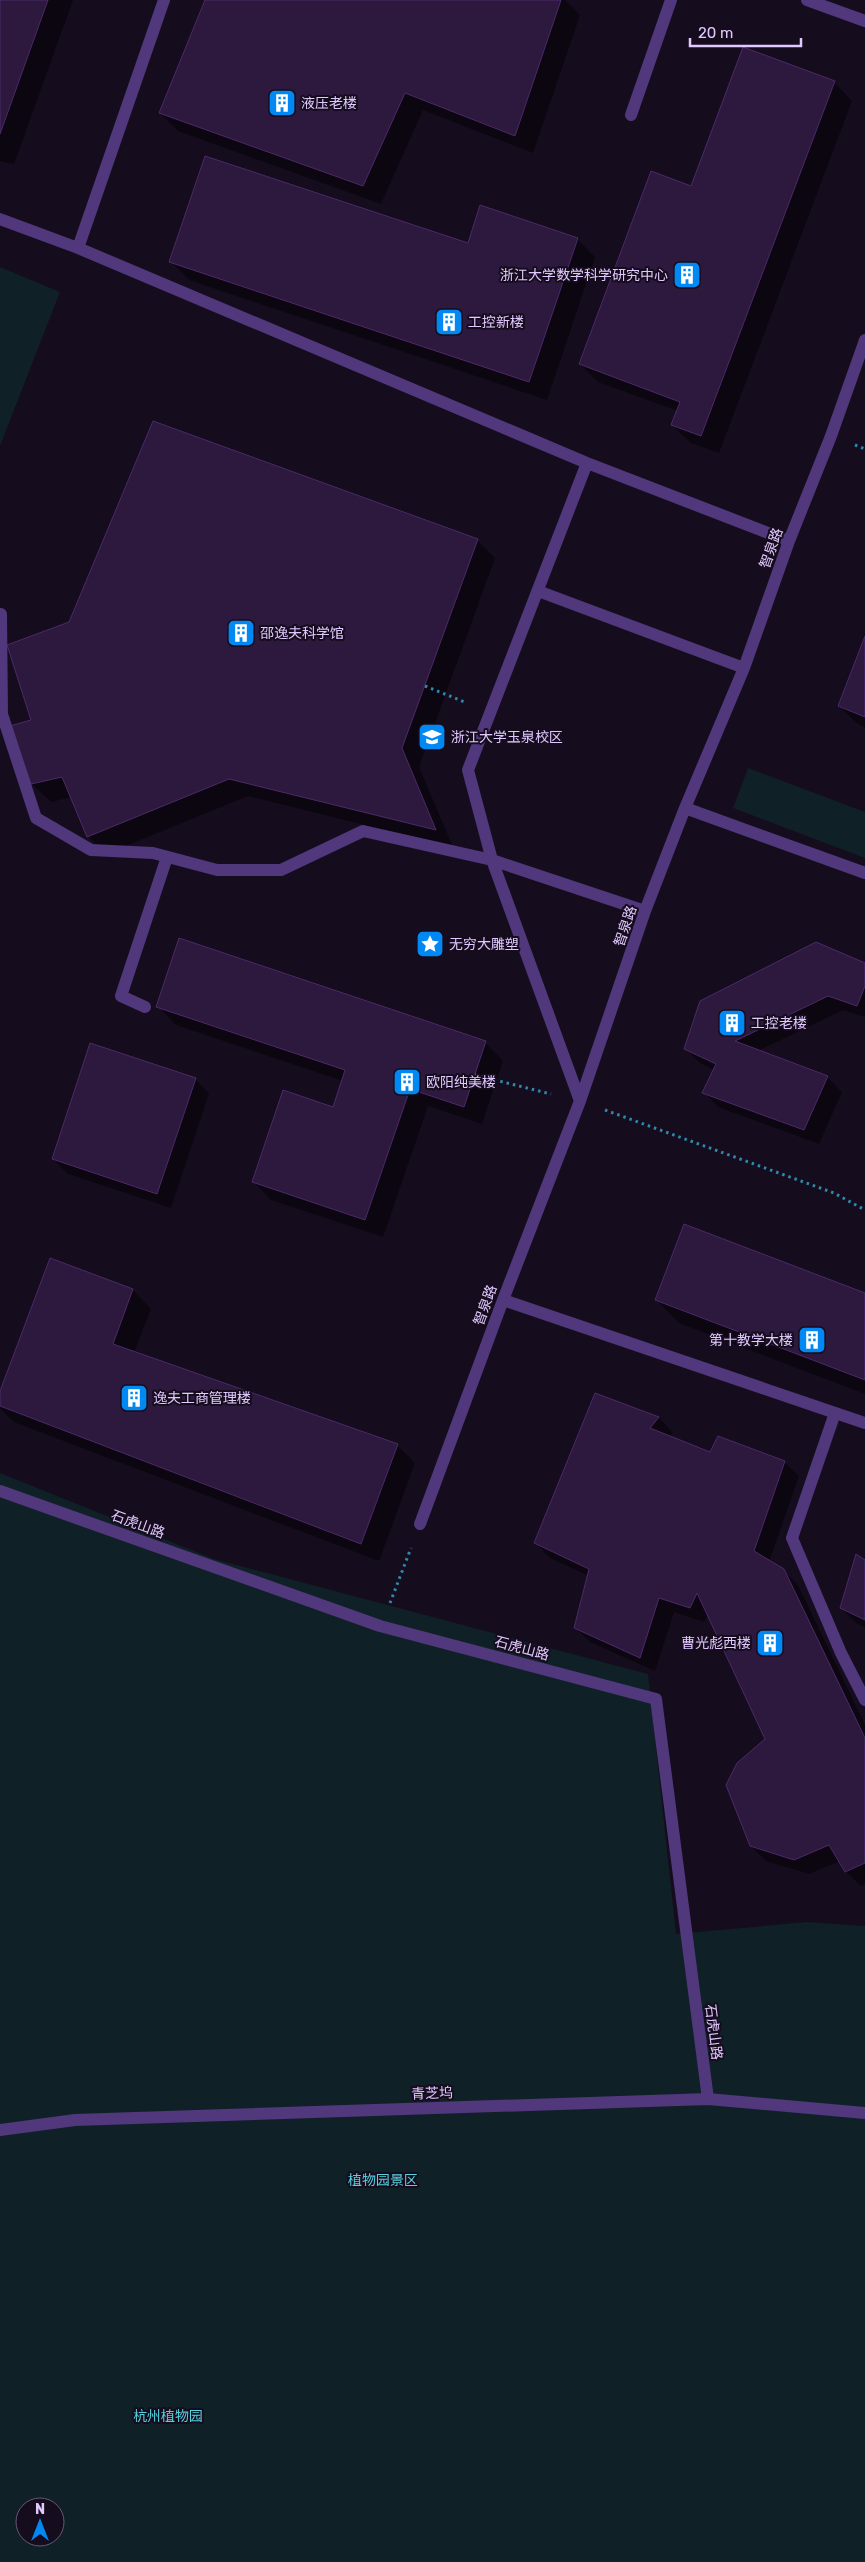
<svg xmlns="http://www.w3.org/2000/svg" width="865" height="2562" viewBox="0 0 865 2562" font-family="Rubik,'Noto Sans SC',sans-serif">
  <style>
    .green { fill: #0f2027; fill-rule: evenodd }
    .shadow { fill: #0007 }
    .building { fill: #2d183e; stroke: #4c2a6a }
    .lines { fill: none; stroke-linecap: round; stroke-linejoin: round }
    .path { stroke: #2d8aae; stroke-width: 3; stroke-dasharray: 2.5 4; stroke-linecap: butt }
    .minor { stroke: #51377c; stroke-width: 12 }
    .labels { text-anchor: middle; stroke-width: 4; stroke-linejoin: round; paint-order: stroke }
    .poi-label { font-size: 14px; fill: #e1c8ff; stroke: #150c1d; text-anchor: start }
    .street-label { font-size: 14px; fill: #e1c8ff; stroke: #150c1d }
    .park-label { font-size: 14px; fill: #56d1dd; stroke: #150c1d }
  </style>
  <rect width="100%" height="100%" fill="#150c1d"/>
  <path class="green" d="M0 267 60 292 0 446Z
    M748 768 865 812V858L733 808Z
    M0 1473 214 1559 648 1674 676 1934 807 1922 865 1926V2562H0ZM25 2507H55V2537H25Z"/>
  <path class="shadow" d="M0 0H73L14 164 0 161Z
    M206 0H565L580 15 533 153 423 110 381 204 178 131 160 113Z
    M834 82 852 101 719 453 691 443 672 425 678 411 598 382 580 364 692 187Z
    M577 239 595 257 547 400 189 280 171 262Z
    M477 540 495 558 419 767 453 847 248 796 106 854 88 836 72 797 51 802 32 784 33 721Z
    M865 639V727L858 724 839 706Z
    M865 964V1017L843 1010 758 1051 827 1077 842 1092 819 1144 718 1107 704 1092 714 1070 700 1063 685 1048Z
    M158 1006 485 1042 503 1061 482 1124 428 1106 383 1237 271 1200 253 1181 334 1109 343 1081 176 1025Z
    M195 1079 209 1094 171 1208 68 1174 53 1159Z
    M50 1259 133 1290 151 1309 134 1353 397 1445 415 1463 379 1561 14 1422 0 1408V1394Z
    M865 1294V1394L679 1323 656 1300Z
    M596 1395 659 1418 673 1433 669 1437 710 1453 784 1462 799 1476 769 1562 783 1570 798 1585 865 1725V1884L861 1886 846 1872 840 1861 809 1874 766 1861 751 1846 766 1739 708 1614 704 1622 674 1612 655 1671 590 1642 576 1628 589 1576 550 1558 536 1543Z
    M865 1562V1627L856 1623 841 1608Z"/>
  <path class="building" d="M0 0H48L0 134Z
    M205 0H561L515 136 405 93 363 186 159 113Z
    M743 47 835 81 701 436 671 425 680 402 579 364 651 171 691 186Z
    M205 156 468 243 480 205 578 238 529 382 169 262Z
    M153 421 478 539 402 748 436 830 229 779 87 837 62 777 31 784 10 726 31 720 7 645 69 622Z
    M865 636V717L838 706Z
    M179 938 486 1041 464 1107 410 1089 365 1220 252 1182 283 1090 333 1107 345 1070 156 1007Z
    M816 942 865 963V986L857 1006 828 996 735 1041 828 1076 804 1130 702 1093 716 1064 684 1049 700 1001Z
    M90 1043 196 1078 157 1194 52 1159Z
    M684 1224 865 1293V1380L655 1300Z
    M50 1258 133 1289 113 1344 398 1444 361 1544 0 1406V1391Z
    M595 1393 659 1417 650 1428 710 1452 718 1436 785 1461 754 1551 784 1569 865 1738V1863L845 1872 829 1845 794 1860 750 1846 726 1785 737 1763 765 1739 697 1593 690 1608 659 1598 640 1658 574 1628 589 1569 534 1543Z
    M856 1554 865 1560V1620L840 1608Z"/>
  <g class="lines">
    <path class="path" d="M855 445 865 449
      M425 686 467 703
      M475 1075 551 1094
      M605 1110 834 1193 865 1210
      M390 1603 411 1548"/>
    <path class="minor" d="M807 0 865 21
      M631 115 671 0
      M0 219 78 248 164 0
      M78 248 587 463 789 541
      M538 591 744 668
      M1 614 2 714 36 818 91 850 153 853 217 870H281L363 831 492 860 645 911
      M685 808 865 873
      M145 1007 121 996 167 857
      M580 1101 492 860 468 770 587 463
      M503 1300 865 1423
      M835 1413 792 1538 841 1653 865 1700
      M0 1491 380 1626 656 1699 708 2099
      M420 1524 503 1300 580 1101 645 911 685 808 744 668 789 541 831 436 865 340
      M0 2130 75 2120 708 2099 865 2113"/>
  </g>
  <defs>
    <symbol id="building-square" viewBox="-11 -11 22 22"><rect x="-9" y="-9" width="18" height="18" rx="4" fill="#0188f2" stroke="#150c1d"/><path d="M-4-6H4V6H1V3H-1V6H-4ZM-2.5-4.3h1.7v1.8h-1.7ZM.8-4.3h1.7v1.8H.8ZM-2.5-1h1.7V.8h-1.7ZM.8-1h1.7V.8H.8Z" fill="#fff"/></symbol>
    <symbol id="university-square" viewBox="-11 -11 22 22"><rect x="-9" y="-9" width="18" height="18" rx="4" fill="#0188f2" stroke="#150c1d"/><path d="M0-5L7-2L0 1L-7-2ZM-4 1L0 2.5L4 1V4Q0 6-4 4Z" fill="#fff"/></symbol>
    <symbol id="sight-square" viewBox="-11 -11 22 22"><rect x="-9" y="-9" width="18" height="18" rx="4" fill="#0188f2" stroke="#150c1d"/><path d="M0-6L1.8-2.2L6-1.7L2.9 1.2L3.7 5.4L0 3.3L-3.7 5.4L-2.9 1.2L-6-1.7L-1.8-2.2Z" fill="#fff"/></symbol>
  </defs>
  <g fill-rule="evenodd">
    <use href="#building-square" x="266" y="87" width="32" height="32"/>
    <use href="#building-square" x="671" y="259" width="32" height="32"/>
    <use href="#building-square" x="433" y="306" width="32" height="32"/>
    <use href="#building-square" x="225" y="617" width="32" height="32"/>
    <use href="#university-square" x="416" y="721" width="32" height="32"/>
    <use href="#sight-square" x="414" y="928" width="32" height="32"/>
    <use href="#building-square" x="716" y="1007" width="32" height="32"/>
    <use href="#building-square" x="391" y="1066" width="32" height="32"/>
    <use href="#building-square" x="796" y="1324" width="32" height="32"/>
    <use href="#building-square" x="118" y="1382" width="32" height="32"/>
    <use href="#building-square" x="754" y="1627" width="32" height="32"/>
  </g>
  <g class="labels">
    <g class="poi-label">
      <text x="301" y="108">液压老楼</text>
      <text x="668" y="280" text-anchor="end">浙江大学数学科学研究中心</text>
      <text x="468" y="327">工控新楼</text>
      <text x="260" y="638">邵逸夫科学馆</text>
      <text x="451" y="742">浙江大学玉泉校区</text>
      <text x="449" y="949">无穷大雕塑</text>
      <text x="751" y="1028">工控老楼</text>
      <text x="426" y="1087">欧阳纯美楼</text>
      <text x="793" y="1345" text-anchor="end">第十教学大楼</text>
      <text x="153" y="1403">逸夫工商管理楼</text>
      <text x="751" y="1648" text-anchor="end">曹光彪西楼</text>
    </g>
    <g class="street-label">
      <text transform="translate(771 548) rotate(-70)" y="5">智泉路</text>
      <text transform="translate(625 926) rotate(-71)" y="5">智泉路</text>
      <text transform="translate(485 1305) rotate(-70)" y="5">智泉路</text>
      <text transform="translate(138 1524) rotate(20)" y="5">石虎山路</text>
      <text transform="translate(522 1648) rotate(15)" y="5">石虎山路</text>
      <text transform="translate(714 2032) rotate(83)" y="5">石虎山路</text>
      <text transform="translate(432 2093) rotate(-2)" y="5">青芝坞</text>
    </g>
    <g class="park-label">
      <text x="383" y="2185">植物园景区</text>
      <text x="168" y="2421">杭州植物园</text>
    </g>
  </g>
  <g transform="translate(40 2522)"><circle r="24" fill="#150c1d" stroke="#675777"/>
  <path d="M0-4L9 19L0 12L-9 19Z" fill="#0188f2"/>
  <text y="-8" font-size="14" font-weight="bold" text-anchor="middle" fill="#e1c8ff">N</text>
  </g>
  <path d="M690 38v8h111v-8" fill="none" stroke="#e1c8ff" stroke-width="2.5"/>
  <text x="698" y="38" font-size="15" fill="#e1c8ff" stroke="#150c1d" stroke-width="4" paint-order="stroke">20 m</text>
</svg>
